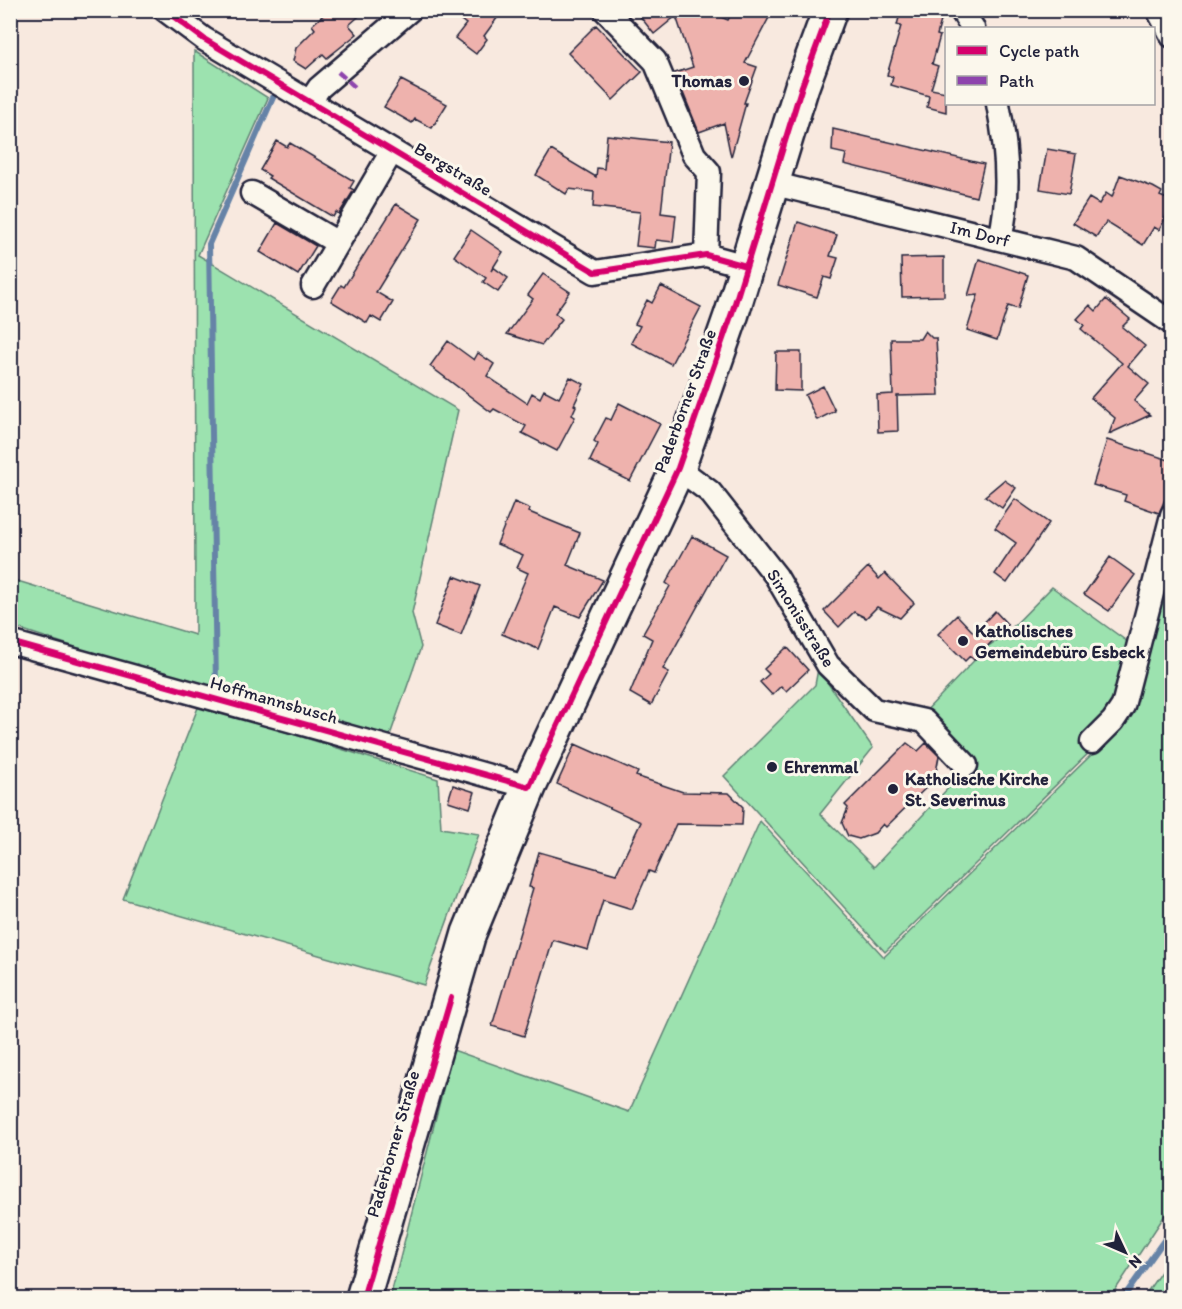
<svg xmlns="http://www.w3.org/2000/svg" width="1182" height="1309" viewBox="0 0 1182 1309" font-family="Itim,sans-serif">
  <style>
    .green { fill: #9ce2af; stroke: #5f8275; stroke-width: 1.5 }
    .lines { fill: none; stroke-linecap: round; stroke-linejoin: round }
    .stream { stroke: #6683a7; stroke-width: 6 }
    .building { fill: #eeb2ad; stroke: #22223b; stroke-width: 1.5 }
    .minor-casing { stroke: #22223b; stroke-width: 27 }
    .secondary-casing { stroke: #22223b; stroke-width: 38 }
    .minor { stroke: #fbf7ec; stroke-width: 22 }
    .secondary { stroke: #fbf7ec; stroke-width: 33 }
    .quiet { stroke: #8e44ad; stroke-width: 4.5; stroke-dasharray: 9 4.5; stroke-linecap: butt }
    .cycleway-casing { stroke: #fbf7ec; stroke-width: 10 }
    .cycleway { stroke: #d6006c; stroke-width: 6 }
    .poi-dot { fill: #22223b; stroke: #fbf7ec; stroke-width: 2 }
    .labels { text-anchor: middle; stroke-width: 6; stroke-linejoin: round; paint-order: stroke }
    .poi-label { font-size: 18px; font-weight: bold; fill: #22223b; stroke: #fbf7ec; text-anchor: start }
    .street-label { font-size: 18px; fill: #22223b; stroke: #fbf7ec }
  </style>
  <rect width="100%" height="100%" fill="#f8e9df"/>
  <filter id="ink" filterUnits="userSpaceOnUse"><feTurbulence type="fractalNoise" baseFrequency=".0167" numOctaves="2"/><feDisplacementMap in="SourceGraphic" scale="12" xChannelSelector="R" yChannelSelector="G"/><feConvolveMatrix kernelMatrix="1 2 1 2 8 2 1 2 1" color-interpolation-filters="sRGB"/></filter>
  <g filter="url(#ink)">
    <path class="green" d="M194 51 268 98 198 255 458 410 412 613 421 647 388 741 181 682 11 626V579L195 635Z
      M1171 549V1206L1110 1298H390L453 1050 629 1112 760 821 884 957 1129 718Z
      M1052 587 1132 645 1101 741 885 952 724 776 815 685 818 669 873 748 820 814 874 867 968 767 920 717 988 646 1004 636Z
      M199 705 438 779 441 828 479 834 424 985 123 899Z
      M1171 1257V1298H1143Z"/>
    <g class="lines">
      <path class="stream" d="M216 685 209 244 275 93
        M1123 1298 1172 1229"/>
    </g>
    <path class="building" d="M329 10H366L349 25 357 34 327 58 323 54 306 69 293 61 296 48 315 29 312 25Z
      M448 10H503L484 36 487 39 476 54 455 38 466 24Z
      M635 10H704L728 20 733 10H773L745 63 757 67 744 103H746L731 157 724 123 699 132 675 73 693 67 676 16 654 34Z
      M901 10H944L937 35 940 36 932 64 938 66 931 89 946 92V112L927 107 929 96 891 85 893 77 887 75 901 26 897 25Z
      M596 25 642 72 613 100 568 53Z
      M401 80 447 104 432 128 415 119 412 123 384 107Z
      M833 129 984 164 976 197 844 164 846 154 832 151Z
      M607 135 669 142 661 213 676 215 673 242 656 240 655 248 636 246 640 212 593 207 594 192 569 189 566 194 536 175 551 150 596 177 597 168 604 169Z
      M277 141 287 147 290 143 354 181 350 188 354 190 339 214 336 212 333 217 268 178 270 176 260 170Z
      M1047 149 1076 154 1069 194 1040 189Z
      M1120 175 1153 187 1162 192 1160 196 1172 201 1163 223 1159 230 1154 227 1143 245 1106 222 1096 237 1073 223 1089 198 1099 204 1106 193 1112 197Z
      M396 204 421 219 376 292 393 302 381 322 371 316 367 323 331 301 341 285 344 287Z
      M798 222 837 235 830 256 838 258 831 279 824 277 817 297 778 285Z
      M277 223 316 246 298 275 260 252Z
      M471 230 503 252 491 271 493 267 508 278 498 292 483 282 486 278 454 256Z
      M944 257V296L902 297 901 258Z
      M979 259 1028 275 1018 309 1008 306 997 340 967 330 978 295 968 296Z
      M543 274 570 292 555 313 562 319 542 345 507 334 533 299 528 295Z
      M661 286 701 307 671 364 631 343 640 326 635 324 647 300 652 303Z
      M1106 299 1130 319 1122 327 1145 346 1128 366 1149 384 1134 401 1150 415 1109 434 1115 418 1091 398 1122 363 1081 329 1084 325 1077 319 1090 305 1096 311Z
      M925 331 932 338H936L939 395 897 396 898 431 878 432 877 395 893 394 891 339H920Z
      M448 341 474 360 478 353 494 364 487 376 527 403 532 393 540 398 544 390 559 398 570 377 584 384 574 405 576 406 572 415 575 417 557 451 522 433 526 426 494 409 491 412 430 366Z
      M776 352H801V391L775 390Z
      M823 386 835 411 817 420 805 395Z
      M619 403 660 424 630 481 590 461 598 444 594 441 606 418 611 420Z
      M1107 440 1172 461V483L1159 513 1124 501 1126 495 1093 485Z
      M1004 480 1016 488 1002 508 985 496Z
      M1015 499 1049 523 1007 583 995 574 1016 543 995 528Z
      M514 502 530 509 529 512 580 533 567 565 603 580 580 617 555 607 538 649 502 634 528 573 517 568 523 555 497 544Z
      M692 536 726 555 663 669 669 672 651 705 630 693 652 639 643 634 670 586 666 583Z
      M1110 557 1135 575 1109 611 1084 594Z
      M868 567 879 579 885 573 914 603 900 618 877 607 866 618 854 612 839 627 824 611Z
      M454 576 480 586 461 635 435 625Z
      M995 611 1008 625 974 660 970 656 965 661 938 634 957 615 974 633Z
      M787 647 808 670 786 691 781 686 772 695 760 682 769 674 764 669Z
      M907 743 918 751 926 743 939 756 936 772 939 775 886 827 883 824 875 833 859 839 848 836 842 823 848 808 845 805Z
      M575 744 638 772 636 776 683 792 729 793 743 807 742 825 676 824 654 873 649 871 632 909 603 900 588 950 553 940 524 1036 492 1026 533 888 529 887 539 852 616 874 641 822 557 784Z
      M453 785 475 792 470 808 448 801Z"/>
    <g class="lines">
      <defs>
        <path id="minor" d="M165 10 204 39 595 272 706 255 746 266
          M605 10 655 61 694 155 709 172 706 255
          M961 10 973 28
          M1158 10 1172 36
          M311 100 319 88 410 10
          M998 104C1007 148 1011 194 1000 239
          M771 183 1076 258 1172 323
          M252 193 338 243
          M313 286 392 151
          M678 468 710 492 776 576 828 665 874 710 924 721 966 765
          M10 642 529 787
          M1092 742 1113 721 1123 706 1172 515"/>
        <path id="secondary" d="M363 1298 469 933 529 787 678 468 732 313 802 86 830 10"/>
      </defs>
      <use href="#minor" class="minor-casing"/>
      <use href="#secondary" class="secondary-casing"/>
      <use href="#minor" class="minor"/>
      <use href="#secondary" class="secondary"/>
      <path class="quiet" d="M338 72 355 87"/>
      <defs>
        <path id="cycleway" d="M165 10 204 39 595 272 706 255 746 266
          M10 642 529 787 678 468 732 313 802 86 830 10
          M363 1298 451 998"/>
      </defs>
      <use href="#cycleway" class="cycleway-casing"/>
      <use href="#cycleway" class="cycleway"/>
    </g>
  </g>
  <g class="poi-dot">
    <circle cx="744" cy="81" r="6"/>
    <circle cx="963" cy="641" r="6"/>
    <circle cx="772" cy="767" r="6"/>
    <circle cx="893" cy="789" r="6"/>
  </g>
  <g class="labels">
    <g class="poi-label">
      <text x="732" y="87" text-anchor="end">Thomas</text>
      <text x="975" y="637">Katholisches<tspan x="975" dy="21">Gemeindebüro Esbeck</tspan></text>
      <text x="784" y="773">Ehrenmal</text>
      <text x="905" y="785">Katholische Kirche<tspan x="905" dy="21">St. Severinus</tspan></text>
    </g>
    <g class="street-label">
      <text transform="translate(453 169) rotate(31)" y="6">Bergstraße</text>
      <text transform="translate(980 234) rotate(14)" y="6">Im Dorf</text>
      <text transform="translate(685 401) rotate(-70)" y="6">Paderborner Straße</text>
      <text transform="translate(801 618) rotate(58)" y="6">Simonisstraße</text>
      <text transform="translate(274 700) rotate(16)" y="6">Hoffmannsbusch</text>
      <text transform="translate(393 1144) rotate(-74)" y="6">Paderborner Straße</text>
    </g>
  </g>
  <rect width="1182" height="1309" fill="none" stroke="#fbf7ec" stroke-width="36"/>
  <rect x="18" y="18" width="1146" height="1273" fill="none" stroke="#22223b" stroke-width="2" filter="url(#ink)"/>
  <rect x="945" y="27" width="210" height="78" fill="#fbf7ec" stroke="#a4a2a5" stroke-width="1.5"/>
  <rect x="957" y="46" width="30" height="9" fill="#d6006c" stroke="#a4a2a5" stroke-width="1.5"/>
  <text x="999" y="57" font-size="18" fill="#22223b">Cycle path</text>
  <rect x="957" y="76" width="30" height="9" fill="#8e44ad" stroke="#a4a2a5" stroke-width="1.5"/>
  <text x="999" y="87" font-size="18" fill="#22223b">Path</text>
  <g transform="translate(1125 1252) rotate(134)" stroke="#fbf7ec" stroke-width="4.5" paint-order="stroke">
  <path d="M0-4.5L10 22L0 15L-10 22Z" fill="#22223b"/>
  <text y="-9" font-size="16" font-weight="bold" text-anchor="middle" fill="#22223b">N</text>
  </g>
</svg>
